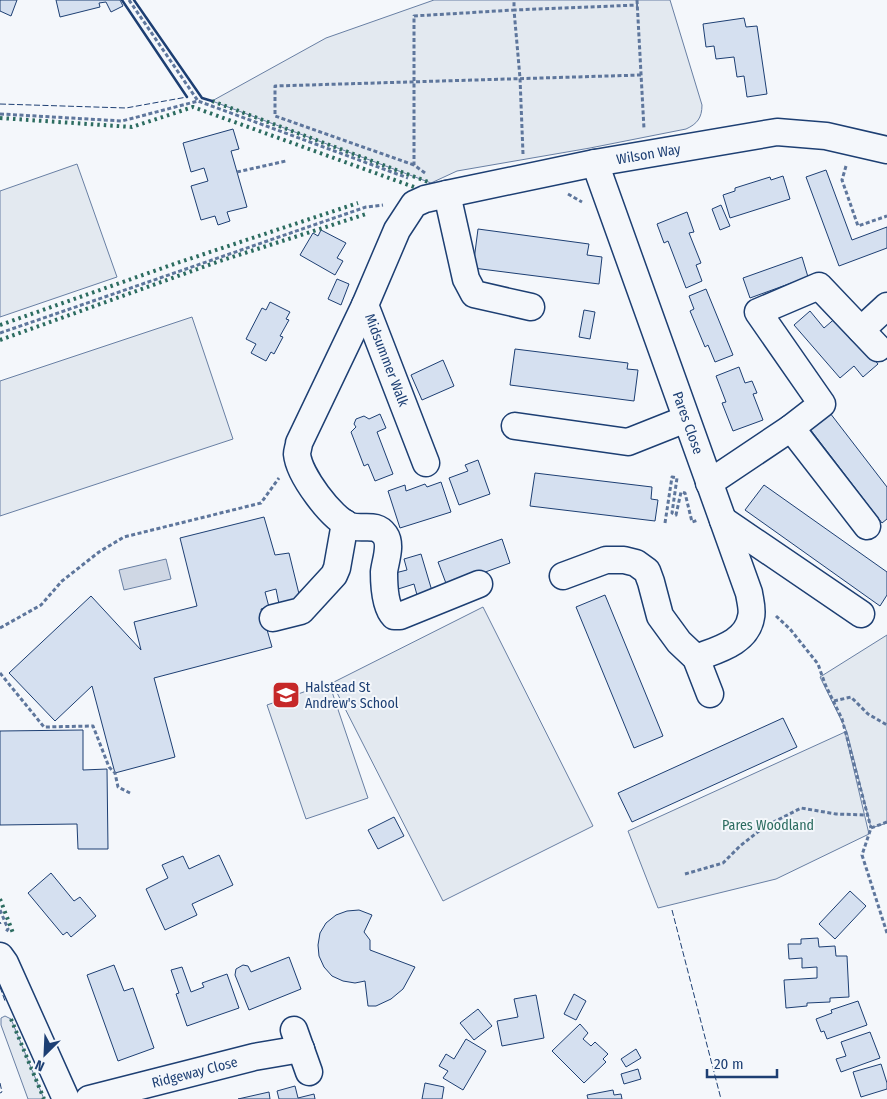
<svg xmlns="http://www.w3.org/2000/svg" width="887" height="1099" viewBox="0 0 887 1099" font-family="'Fira Sans Condensed',sans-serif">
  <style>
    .green { fill: #e3e9f0; stroke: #687fa3 }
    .water { fill: #cfd7e4; stroke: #687fa3 }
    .building { fill: #d5e0f0; stroke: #1d3f73 }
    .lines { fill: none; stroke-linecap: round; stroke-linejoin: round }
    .minor-casing { stroke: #1d3f73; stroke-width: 29 }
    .path { stroke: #5e769c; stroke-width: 3; stroke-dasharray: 4 2.5; stroke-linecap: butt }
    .minor { stroke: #f4f7fb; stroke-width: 26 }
    .hedge { stroke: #2c6c60; stroke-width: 4; stroke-dasharray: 2.5 4; stroke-linecap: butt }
    .fence { stroke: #1d3f73; stroke-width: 1; stroke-dasharray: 6 2.5; stroke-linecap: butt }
    .wall { stroke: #1d3f73; stroke-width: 2.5 }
    .labels { text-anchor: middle; stroke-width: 4; stroke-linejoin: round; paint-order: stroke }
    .street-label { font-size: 14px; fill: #1d3f73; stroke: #f4f7fb }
    .poi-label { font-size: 14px; fill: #1d3f73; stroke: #f4f7fb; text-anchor: start }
    .park-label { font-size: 14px; fill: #2c6c60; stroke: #f4f7fb }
  </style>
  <rect width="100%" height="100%" fill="#f4f7fb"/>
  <path class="green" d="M434 0H670L702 105C702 118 697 124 686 129L590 148 457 171 431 183 212 101 326 38Z
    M77 164 117 277 0 317V191Z
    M192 317 233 439 0 516V381Z
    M483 607 593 826 443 901 332 683Z
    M887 635V823L871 828 847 732 820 677Z
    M329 683 368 798 306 819 267 705Z
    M845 732 869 834 776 879 658 908 628 831Z
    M5 1016 11 1019 44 1099H28L1 1025V1018Z"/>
  <path class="water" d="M166 559 171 579 124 590 119 570Z"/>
  <path class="building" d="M0 0H17L11 16 0 11Z
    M56 0H120L123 6 111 12 106 2 99 3 100 7 60 17Z
    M744 18 746 27 757 26 767 94 747 97 744 76 737 77 734 57 716 59 714 46 706 47 703 24Z
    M233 129 239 149 231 151 247 207 227 212 230 221 218 225 215 216 201 220 191 186 208 181 204 168 191 172 183 143Z
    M826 170 852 240 887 227V248L839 266 806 177Z
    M783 176 790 199 730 218 723 195 735 191V188L770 177 771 180Z
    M721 205 730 226 720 230 712 209Z
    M687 212 694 232 689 233 701 263 696 265 702 281 686 288 668 241 664 243 657 224Z
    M478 229 589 244 587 255 602 257 599 284 473 268Z
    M321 230 346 243 337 258 343 261 335 275 300 255 313 233 318 236Z
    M802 257 808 277 750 298 743 278Z
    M337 279 349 284 341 305 328 299Z
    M706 289 733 355 715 362 708 345 705 347 690 311 694 309 689 296Z
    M270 302 290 312 286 319 289 320 280 336 283 337 274 354 271 352 266 361 251 353 256 344 246 339 262 308 266 310Z
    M584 310 595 312 590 339 579 337Z
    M810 311 824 328 838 316 878 364 863 377 854 366 840 378 794 325Z
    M515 349 628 363 627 369 638 370 634 401 510 385Z
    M443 360 454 386 422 400 411 375Z
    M739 367 745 383 752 381 757 393 753 394 763 420 733 431 722 403 726 402 716 376Z
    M830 413 887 487V519L882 523 810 429Z
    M380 414 386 428 377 432 393 474 375 481 368 464 364 466 351 432 356 427 354 424 356 419 364 416 369 419Z
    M478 460 490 494 459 505 449 478 468 471 465 465Z
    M535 473 652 487 651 499 658 500 655 521 530 506Z
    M441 482 451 512 400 528 388 491 405 485 406 491 425 484 427 487Z
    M764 485 887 572V595L880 606 745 510Z
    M264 517 275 555 289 553 300 598 279 604 276 589 265 592 269 607 261 609 272 647 154 678 175 757 115 773 92 686 55 721 9 673 91 596 141 650 134 622 197 606 180 538Z
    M502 539 510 563 447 586 438 562Z
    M421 554 432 591 417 595 414 584 395 590 391 574 407 570 404 559Z
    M605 595 663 736 634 748 576 607Z
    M783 718 797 747 632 822 618 793Z
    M83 730V770L107 769 108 849H78L77 824 0 825V731Z
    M394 817 404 836 378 849 368 830Z
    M219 855 233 885 192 904 197 915 165 930 146 889 168 878 162 865 183 856 189 869Z
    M51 873 74 901 80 897 96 916 71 937 67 932 63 935 28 893Z
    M850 891 866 906 835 939 819 924Z
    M359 910 372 915 364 932 370 940V950L415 967 403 989 391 999 376 1006H368L365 981 355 983 343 981 332 976 324 967 319 956 318 945 320 933 326 923 336 915 347 911Z
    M818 938 819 947 835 946 836 956H847L849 997 830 998V1002L807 1003V1006L786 1008 784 980 817 978V967L802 968V958L789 959 788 944H801V939Z
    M289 957 301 989 249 1010 235 975 236 969 243 965 248 966 251 972Z
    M114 965 124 991 133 988 154 1048 118 1061 87 975Z
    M182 967 191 992 204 987 202 983 227 974 239 1008 187 1026 176 994 179 993 171 970Z
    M574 994 586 1001 576 1020 564 1014Z
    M536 995 544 1038 502 1046 497 1021 518 1017 514 999Z
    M858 1001 867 1025 827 1039 824 1031 821 1032 816 1019 832 1013 831 1010Z
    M478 1009 492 1026 474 1040 460 1023Z
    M580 1024 588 1033 583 1039 591 1046 595 1042 608 1054 603 1059 606 1062 584 1083 552 1051Z
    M870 1032 880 1058 841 1072 836 1059 846 1056 841 1042Z
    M466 1039 486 1051 463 1090 443 1078 448 1071 439 1066 446 1054 454 1059Z
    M636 1049 641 1058 626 1067 621 1059Z
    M881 1064 887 1083V1089L861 1097 853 1072Z
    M638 1069 641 1079 624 1084 621 1074Z
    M425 1083 444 1087 442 1099H422Z
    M295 1086 298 1098 314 1094 315 1099H279L277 1091Z
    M613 1090 614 1095 621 1094 622 1099H588L587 1095Z
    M269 1092 270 1099H238Z"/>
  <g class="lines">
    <defs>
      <g id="minor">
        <path id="s1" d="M595 163 749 593C750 600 753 610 751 617 747 643 716 650 696 658"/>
        <path d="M447 194 466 279 474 294 531 307"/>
        <path d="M365 305 299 443C299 446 297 451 297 454 299 475 331 518 350 526 363 530 376 522 385 535 392 545 385 562 384 572 384 585 385 607 394 616H400L479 584"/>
        <path d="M861 330 887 306"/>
        <path d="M515 426 628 442 686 419"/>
        <path d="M791 428 867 526"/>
        <path id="s2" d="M426 463 365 305 397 230 414 204 425 199 447 194 595 163 777 132 826 136 887 150"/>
        <path d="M709 483 791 428 822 404 758 312 819 286 878 348"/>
        <path d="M723 520 861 614"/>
        <path d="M563 576 606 560H624L636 563 647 571 651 582 660 616 679 642 696 658 710 694"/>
        <path d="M273 618 301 611 334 575 337 568 345 523"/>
        <path d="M0 956 5 963 66 1099"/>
        <path d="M294 1030 309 1072"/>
        <path id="s3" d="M89 1099 254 1057 301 1049"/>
      </g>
    </defs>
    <use href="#minor" class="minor-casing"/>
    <path class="path" d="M129 0 198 101
      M637 0 644 129
      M0 114 122 121 198 101 408 178
      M523 154 520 78 514 10 638 5
      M414 165 275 116V86L641 75
      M846 166 842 180 858 226 887 216
      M237 172 286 161
      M425 173 414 165V16L514 10V0
      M568 194 582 202
      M0 333 366 207 383 205
      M665 523 672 477 677 478 672 513 676 515 681 492 685 493 692 522 698 520
      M776 616 790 629 818 664 825 684 842 719 871 828
      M0 628 41 605 62 581 99 552 124 537 261 503 279 478
      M0 673 44 727 93 726 109 767 115 773 118 787 130 793
      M834 701 851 697 868 714 887 725
      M887 822 871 828 862 855 887 933
      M685 874 723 863 740 846 764 827 801 808 836 814 867 815
      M0 910 8 929 6 932"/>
    <use href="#minor" class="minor"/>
    <path class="hedge" d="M212 101 431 183
      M0 118 132 127 193 107 414 187
      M0 325 177 263 358 203
      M0 340 217 262 366 214
      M0 899 13 933
      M11 1019 44 1099"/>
    <path class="fence" d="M0 104 126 108 187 97
      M672 910 721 1099
      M0 922 1 924
      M0 987 5 1001
      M0 1083 2 1092 0 1093"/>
    <path class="wall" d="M122 0 187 97
      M134 0 202 98 212 101"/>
  </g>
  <defs>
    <symbol id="school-square" viewBox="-11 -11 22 22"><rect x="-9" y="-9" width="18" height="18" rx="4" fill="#c62828" stroke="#f4f7fb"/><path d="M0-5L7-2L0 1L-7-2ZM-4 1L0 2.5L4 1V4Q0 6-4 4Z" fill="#fff"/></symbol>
  </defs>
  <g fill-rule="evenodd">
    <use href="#school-square" x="270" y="679" width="32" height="32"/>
  </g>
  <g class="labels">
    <g class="street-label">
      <text dy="5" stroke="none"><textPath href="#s2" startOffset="522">Wilson Way</textPath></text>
      <text transform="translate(387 360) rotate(69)" y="5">Midsummer Walk</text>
      <text dy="5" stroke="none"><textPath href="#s1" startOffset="276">Pares Close</textPath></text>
      <text dy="5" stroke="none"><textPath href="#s3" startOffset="109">Ridgeway Close</textPath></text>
    </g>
    <g class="poi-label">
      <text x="305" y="692">Halstead St<tspan x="305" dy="16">Andrew's School</tspan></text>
    </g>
    <g class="park-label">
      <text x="768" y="830">Pares Woodland</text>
    </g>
  </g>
  <g transform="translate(45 1054) rotate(204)" stroke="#f4f7fb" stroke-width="4" paint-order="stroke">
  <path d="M0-4L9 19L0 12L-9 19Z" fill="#1d3f73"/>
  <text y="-8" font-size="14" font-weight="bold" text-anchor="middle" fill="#1d3f73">N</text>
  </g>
  <path d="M707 1069v8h70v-8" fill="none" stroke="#1d3f73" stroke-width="2.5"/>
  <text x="714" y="1069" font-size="15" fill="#1d3f73" stroke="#f4f7fb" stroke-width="4" paint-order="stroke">20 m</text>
</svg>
